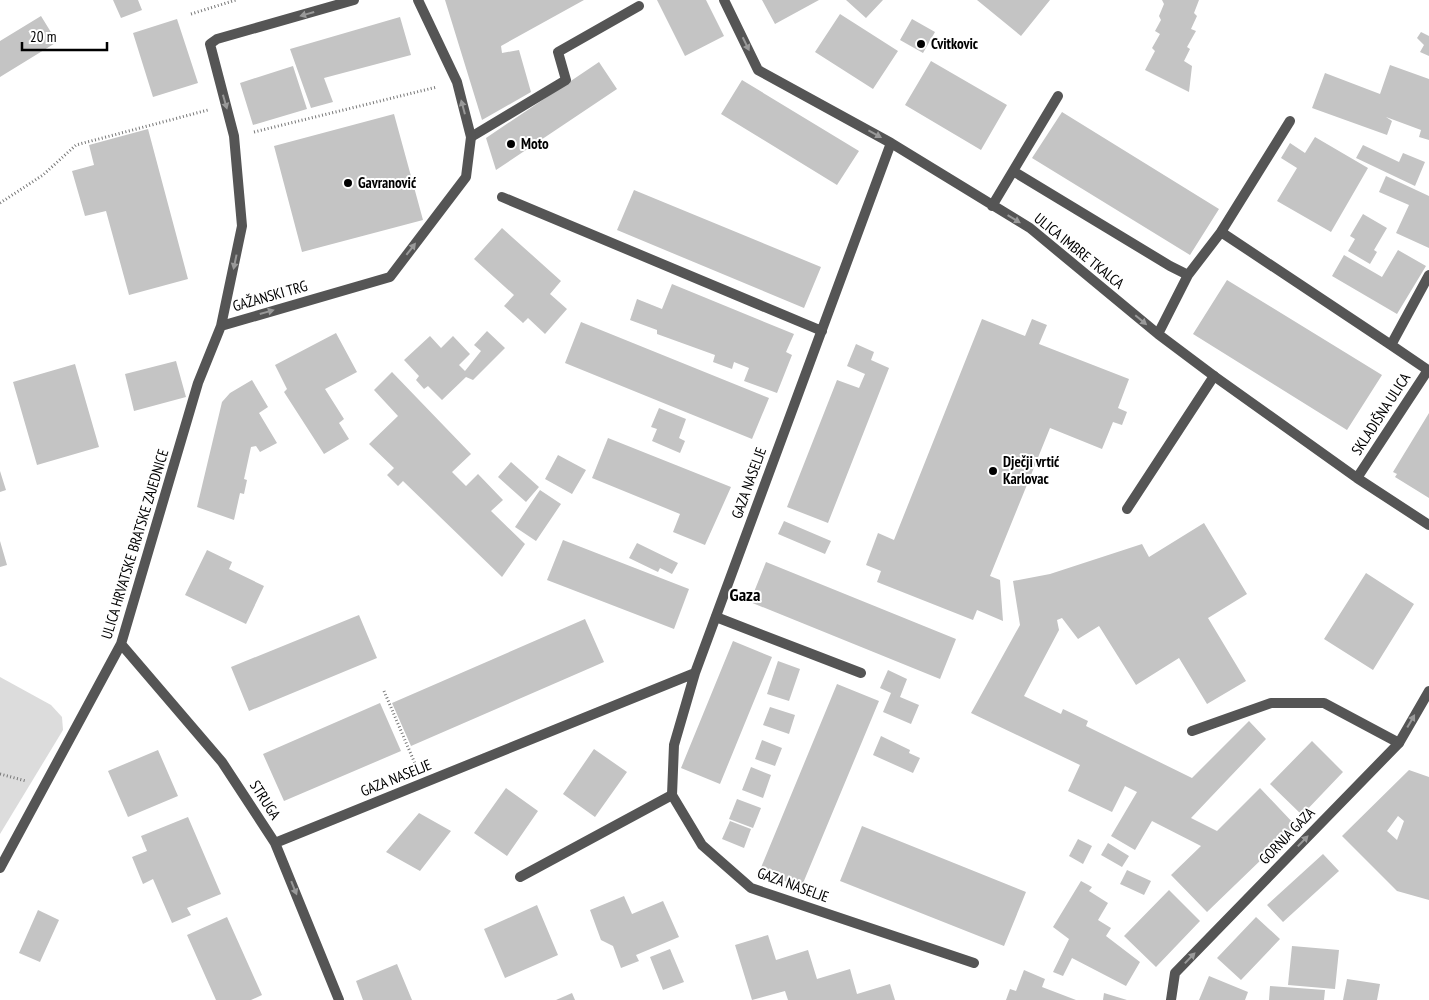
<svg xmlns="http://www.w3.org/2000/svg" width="1429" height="1000" viewBox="0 0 1429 1000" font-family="'PT Sans Narrow',sans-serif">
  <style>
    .green { fill: #dcdcdc }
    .building { fill: #c4c4c4; fill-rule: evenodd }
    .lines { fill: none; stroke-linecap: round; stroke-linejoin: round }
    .path { stroke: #777; stroke-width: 3; stroke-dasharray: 1 2.5; stroke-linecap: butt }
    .lane { stroke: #555; stroke-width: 10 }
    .street { stroke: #555; stroke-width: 10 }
    .oneway { fill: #999 }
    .poi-dot { fill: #000; stroke: #fff; stroke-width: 2 }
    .labels { text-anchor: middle; stroke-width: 4; stroke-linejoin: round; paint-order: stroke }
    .poi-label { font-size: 15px; font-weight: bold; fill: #000; stroke: #fff; text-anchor: start }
    .street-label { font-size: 15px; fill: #000; stroke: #fff }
    .quarter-label { font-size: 18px; font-weight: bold; fill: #000; stroke: #fff }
  </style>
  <rect width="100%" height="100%" fill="#fff"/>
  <path class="green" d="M0 677 51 705 62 717 63 730 0 834Z"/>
  <path class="building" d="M113 0H138L142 10 121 18Z
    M445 0H584L501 46 502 53 519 50 531 92 482 120Z
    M657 0H706L724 36 685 56Z
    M762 0H819L775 24Z
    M846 0H883L866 18Z
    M977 0H1050L1021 36Z
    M1162 0H1199L1194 13 1197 16 1191 29 1196 31 1187 47 1190 49 1184 61 1192 66 1189 92 1145 70 1155 51 1152 48 1160 34 1155 31 1161 20 1159 16 1164 4Z
    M840 14 898 51 873 89 815 52Z
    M41 16 57 42 0 77V41Z
    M400 17 411 55 324 78 333 102 311 108 290 49Z
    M177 19 198 83 153 97 133 33Z
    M912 19 935 32 923 53 900 40Z
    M1421 32 1429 36V56L1420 52 1424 45 1417 38Z
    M931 61 1007 105 981 150 905 105Z
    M599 62 617 89 496 170 486 138Z
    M1390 65 1429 79V140L1419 137 1421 130 1386 117 1392 121 1387 135 1312 108 1325 73 1380 94Z
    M293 66 307 109 253 125 240 83Z
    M742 80 859 151 837 185 721 114Z
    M1062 112 1219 209 1190 255 1032 158Z
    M394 114 423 220 302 252 274 146Z
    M148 129 188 279 129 295 106 211 85 216 72 171 94 165 89 145Z
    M1315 137 1368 168 1331 232 1277 201 1297 168 1281 158 1290 143 1305 153Z
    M1363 145 1399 162 1403 153 1425 162 1415 186 1356 158Z
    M1386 176 1429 196V248L1396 233 1409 205 1379 192Z
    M634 190 821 267 804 308 617 230Z
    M1363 214 1387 228 1374 250 1377 252 1370 264 1348 251 1355 239 1350 236Z
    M502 228 561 281 550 294 567 309 545 334 528 318 523 323 504 306 514 295 474 259Z
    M1398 250 1426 266 1397 314 1332 276 1344 255 1382 277Z
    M1227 280 1382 375 1347 430 1193 334Z
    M672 284 794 334 786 352 792 355 777 393 744 381 749 368 734 362 732 369 713 362 715 355 657 334V330L630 320 637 299 662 309Z
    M982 319 1025 336 1032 319 1047 325 1039 344 1129 379 1118 408 1127 412 1122 425 1113 422 1102 449 1050 428 990 576 1000 580 1003 621 977 610 973 620 877 582 881 571 866 565 878 533 894 540Z
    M581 322 769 398 752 439 565 363Z
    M487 331 505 348 473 380 466 377 442 400 428 386 424 389 416 380 419 376 404 360 430 336 441 348 453 336 470 354 459 365 465 371 481 351 474 345Z
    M336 333 357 372 325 389 344 419 339 423 349 439 324 454 284 392 287 389 275 365Z
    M856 344 874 352 871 360 889 368 828 523 787 507 837 380 859 388 865 374 847 366Z
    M176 361 186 397 134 411 125 374Z
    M75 364 99 447 37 465 13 382Z
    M392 372 471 454 452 472 466 486 478 474 503 500 491 511 525 544 502 577 403 481 398 486 387 475 394 468 369 444 398 416 374 390Z
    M252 380 268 407 259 413 277 443 260 452 256 446 251 447 244 479 247 480 244 494 240 493 234 520 197 507 222 402 230 393Z
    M659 408 686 419 679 438 685 441 680 453 652 441 657 429 651 427Z
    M1429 413V498L1395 477 1397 474 1393 472Z
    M608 438 731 487 705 545 673 532 680 514 592 478Z
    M558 455 586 470 572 494 545 479Z
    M511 462 539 487 526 502 498 477Z
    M0 471 6 490 0 492Z
    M540 490 561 504 536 541 515 527Z
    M784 521 831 541 825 554 778 534Z
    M1204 523 1247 594 1208 618 1246 681 1207 704 1179 658 1136 685 1099 626 1078 639 1062 618 1057 620 1059 630 1024 696 1061 714 1063 709 1088 721 1086 726 1192 778 1249 721 1266 739 1191 818 1217 831 1260 788 1296 826 1207 912 1171 875 1201 846 1152 821 1135 850 1111 836 1137 792 1125 786 1112 812 1068 791 1080 765 971 713 1020 625 1013 581 1050 574 1142 544 1149 557Z
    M563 540 689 589 674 629 547 580Z
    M0 541 7 565 0 567Z
    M637 543 678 563 672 574 660 568 658 572 629 558Z
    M207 550 232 562 229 569 264 586 246 624 185 595Z
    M766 562 956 639 940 679 750 602Z
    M1366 573 1414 604 1373 670 1324 639Z
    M359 615 377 658 249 711 231 667Z
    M585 619 604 662 411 746 392 703Z
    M733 641 772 657 720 784 681 768Z
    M778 661 800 669 789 701 767 694Z
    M888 670 907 679 900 697 919 705 911 724 883 712 891 693 880 688Z
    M837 684 879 701 801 888 760 870Z
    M380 703 401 751 284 801 263 754Z
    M770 707 795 715 789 734 763 725Z
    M881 736 910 750 909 753 920 758 913 773 873 755Z
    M762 740 782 748 775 766 755 759Z
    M1312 741 1343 772 1302 815 1270 784Z
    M594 749 627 772 595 817 563 794Z
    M158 750 178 796 128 817 108 771Z
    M751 767 771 775 763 798 742 790Z
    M1409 770 1429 777V900L1397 891 1342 836ZM1398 816 1404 821 1397 840 1387 831Z
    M506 788 538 811 507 856 474 833Z
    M737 799 761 808 753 828 729 819Z
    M419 813 451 831 420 871 386 852Z
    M188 817 221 894 187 908 191 915 172 923 153 879 143 884 132 857 147 851 141 836Z
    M730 821 751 829 744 848 722 839Z
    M862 826 1026 892 1004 946 840 881Z
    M1078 839 1092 846 1083 864 1069 856Z
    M1108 843 1129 856 1122 867 1101 855Z
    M1323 854 1339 871 1283 922 1267 905Z
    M1127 870 1151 881 1144 895 1120 884Z
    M1081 881 1092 887 1089 891 1108 903 1098 920 1111 928 1106 936 1140 962 1126 986 1072 958 1063 976 1053 972 1069 939 1053 927Z
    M1169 890 1200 921 1156 967 1124 936Z
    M624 896 632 914 663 901 679 937 636 955 639 961 621 968 613 946 601 940 590 910Z
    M537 905 558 955 505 978 484 929Z
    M38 910 59 920 40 962 19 953Z
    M227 917 262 995 251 1000H216L187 935Z
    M1256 917 1280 939 1241 980 1217 958Z
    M768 935 776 960 808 950 817 979 850 969 857 994 890 984 895 1000H788L785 991 752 1000 735 945Z
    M1292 946 1339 950 1335 989 1288 985Z
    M670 949 684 982 663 990 650 957Z
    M397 964 412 1000H363L356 981Z
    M1024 970 1045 979 1042 987 1076 1000H1006L1010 989 1016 991Z
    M1209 976 1248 992 1245 1000H1199Z
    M1347 979 1380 984 1377 1000H1343Z
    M1270 986 1325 990 1324 1000H1269Z
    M572 993 575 1000H556Z
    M1104 993 1127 1000H1103Z"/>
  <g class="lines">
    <path class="path" d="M191 14 236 0
      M254 132 437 87
      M0 203 43 175 76 145 208 110
      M384 691 416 766
      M0 774 26 781"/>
    <path class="lane" d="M471 137 566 80 558 52 639 6
      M1127 509 1214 376
      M716 617 861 673
      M1192 731 1271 703H1324L1399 743
      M520 877 672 795"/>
    <path class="street" d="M724 0 758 70 891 143 1030 228 1158 334 1214 376 1357 478 1429 525
      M891 143 695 673 674 745 672 795 702 845 751 888 974 963
      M1013 171 1058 96
      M502 197 822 331
      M992 206 1013 171 1170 266 1188 275
      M1221 232 1290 121
      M221 326 390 277 466 177 471 137 457 82 418 0
      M1158 334 1188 275 1221 232 1391 345
      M1357 478 1428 370 1391 345 1429 275
      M121 644 222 762 275 843 339 1000
      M275 843 695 673
      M0 868 121 644 198 383 221 326 242 226 234 136 210 44 217 39 354 0
      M1171 1000 1175 973 1399 743 1429 691"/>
  </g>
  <defs><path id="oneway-solid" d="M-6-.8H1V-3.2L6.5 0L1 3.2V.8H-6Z" transform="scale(1.25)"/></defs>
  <g class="oneway">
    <use href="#oneway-solid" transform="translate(307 14) rotate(164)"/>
    <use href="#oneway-solid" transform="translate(746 44) rotate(64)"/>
    <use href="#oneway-solid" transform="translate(225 102) rotate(74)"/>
    <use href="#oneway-solid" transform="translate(463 107) rotate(-105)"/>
    <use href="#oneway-solid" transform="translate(875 134) rotate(29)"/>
    <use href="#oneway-solid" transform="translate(1014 219) rotate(31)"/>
    <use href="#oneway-solid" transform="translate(411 249) rotate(-52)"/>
    <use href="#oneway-solid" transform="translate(235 262) rotate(102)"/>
    <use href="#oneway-solid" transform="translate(267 312) rotate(-16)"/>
    <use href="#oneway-solid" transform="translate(1141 320) rotate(40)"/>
    <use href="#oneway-solid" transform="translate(1411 721) rotate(-60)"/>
    <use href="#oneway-solid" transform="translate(1303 841) rotate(-46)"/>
    <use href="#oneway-solid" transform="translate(294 888) rotate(68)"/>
    <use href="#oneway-solid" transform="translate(1190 958) rotate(-46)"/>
  </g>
  <g class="poi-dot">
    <circle cx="921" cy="44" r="5"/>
    <circle cx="511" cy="144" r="5"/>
    <circle cx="348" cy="183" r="5"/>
    <circle cx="993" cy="471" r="5"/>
  </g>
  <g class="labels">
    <g class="poi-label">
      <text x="931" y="49">Cvitkovic</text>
      <text x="521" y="149">Moto</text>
      <text x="358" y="188">Gavranović</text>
      <text x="1003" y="467">Dječji vrtić<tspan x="1003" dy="17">Karlovac</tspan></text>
    </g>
    <g class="street-label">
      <text transform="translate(1079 251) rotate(39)" y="5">ULICA IMBRE TKALCA</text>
      <text transform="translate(270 296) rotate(-16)" y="5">GAŽANSKI TRG</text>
      <text transform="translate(1381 414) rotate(-57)" y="5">SKLADIŠNA ULICA</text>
      <text transform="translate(749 483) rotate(-70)" y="5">GAZA NASELJE</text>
      <text transform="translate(135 544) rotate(-73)" y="5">ULICA HRVATSKE BRATSKE ZAJEDNICE</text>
      <text transform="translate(396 778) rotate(-22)" y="5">GAZA NASELJE</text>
      <text transform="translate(265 800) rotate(57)" y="5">STRUGA</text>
      <text transform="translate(1287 836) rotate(-46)" y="5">GORNJA GAZA</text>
      <text transform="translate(793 885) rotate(20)" y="5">GAZA NASELJE</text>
    </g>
    <g class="quarter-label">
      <text x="745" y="601">Gaza</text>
    </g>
  </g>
  <path d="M22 42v8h85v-8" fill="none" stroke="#000000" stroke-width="2.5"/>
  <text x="30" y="42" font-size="15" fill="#000000" stroke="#ffffff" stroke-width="4" paint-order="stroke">20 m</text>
</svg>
